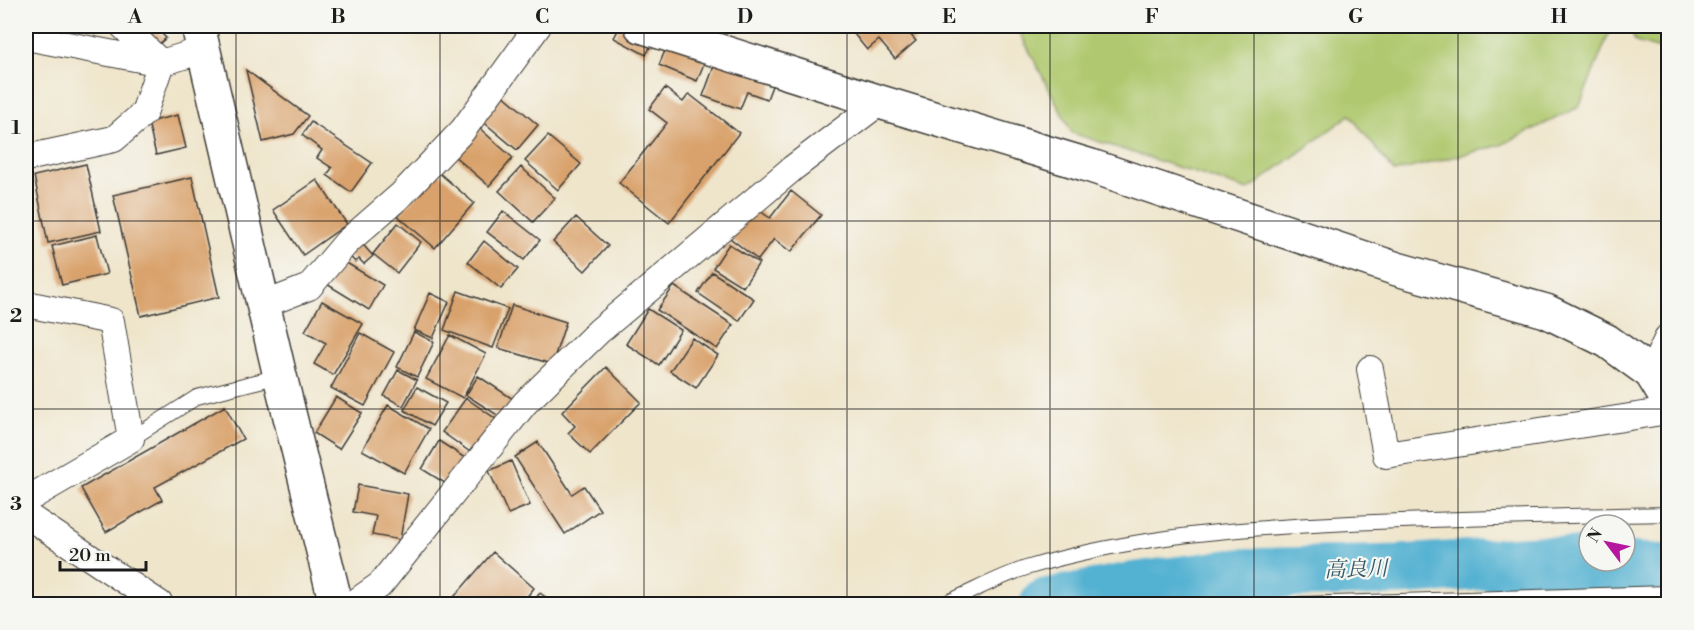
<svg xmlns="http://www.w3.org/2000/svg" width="1694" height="630" viewBox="0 0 1694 630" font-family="'Libre Bodoni','Noto Serif JP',serif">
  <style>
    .green { fill: #b0c96f; stroke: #667246; stroke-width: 1.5 }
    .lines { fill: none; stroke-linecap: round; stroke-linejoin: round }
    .river { stroke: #52b1d1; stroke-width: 51 }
    .building { fill: #d9a26c }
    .lane-casing { stroke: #3c3a36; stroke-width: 16 }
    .street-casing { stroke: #3c3a36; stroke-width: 28 }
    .secondary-casing { stroke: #3c3a36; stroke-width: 36 }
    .lane { stroke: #fff; stroke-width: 14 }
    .street { stroke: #fff; stroke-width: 26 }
    .secondary { stroke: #fff; stroke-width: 33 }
    .grid { fill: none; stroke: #1c1c1c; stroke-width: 1.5; stroke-opacity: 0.55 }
    .labels { text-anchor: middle; stroke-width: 4.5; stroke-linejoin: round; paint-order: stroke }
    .water-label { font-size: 21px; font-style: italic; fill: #325864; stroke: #f6f6f2 }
    .neatline { fill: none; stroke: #1c1c1c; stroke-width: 2 }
    .grid-label { font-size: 20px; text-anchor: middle; font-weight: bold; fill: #1c1c1c }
  </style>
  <rect width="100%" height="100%" fill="#f6f6f2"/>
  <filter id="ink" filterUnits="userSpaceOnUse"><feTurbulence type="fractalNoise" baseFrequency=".0167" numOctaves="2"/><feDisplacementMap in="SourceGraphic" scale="12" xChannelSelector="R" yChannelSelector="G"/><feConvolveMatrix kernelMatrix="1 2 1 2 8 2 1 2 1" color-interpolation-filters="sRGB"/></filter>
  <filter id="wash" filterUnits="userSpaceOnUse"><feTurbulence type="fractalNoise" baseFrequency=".008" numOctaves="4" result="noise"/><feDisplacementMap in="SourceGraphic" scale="24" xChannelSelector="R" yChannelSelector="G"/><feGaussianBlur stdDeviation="1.35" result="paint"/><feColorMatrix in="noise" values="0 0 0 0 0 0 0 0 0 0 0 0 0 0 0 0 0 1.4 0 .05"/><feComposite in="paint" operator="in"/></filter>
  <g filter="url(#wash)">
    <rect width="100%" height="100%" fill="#efe5cb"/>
    <path class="green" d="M1022 26H1612L1579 107 1501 145 1394 172 1350 115 1248 190 1072 133 1019 31Z
      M1630 26H1668V51L1635 42Z"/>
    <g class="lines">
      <path class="river" d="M1045 604 1129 588 1236 574 1401 570 1537 561 1668 570"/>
    </g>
    <g id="blocks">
      <path class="building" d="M139 26H154L166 38 152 50Z
        M620 26H629L654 39 646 55 614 38Z
        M865 26H903L916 41 895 59 879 40 867 50 854 34Z
        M669 41 707 56 697 81 659 65Z
        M717 58 775 78 767 99 747 92 740 109 703 96Z
        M246 70 308 116 294 134 263 142Z
        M665 88 683 102 689 94 739 133 669 223 619 183 667 123 649 109Z
        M502 94 538 125 517 150 480 119Z
        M178 115 186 148 156 155 148 122Z
        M311 122 372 163 351 192 327 175 332 168 317 158 322 150 302 135Z
        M477 126 513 158 489 186 452 154Z
        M548 136 581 164 558 190 525 161Z
        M86 164 101 231 48 243 34 176Z
        M521 167 555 198 533 222 499 191Z
        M437 171 474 203 435 248 398 216Z
        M192 177 219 297 141 316 113 195Z
        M317 180 347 224 303 255 273 210Z
        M791 191 821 215 791 252 774 239 758 260 730 238 754 207 770 218Z
        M503 211 540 240 524 260 487 232Z
        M576 217 608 246 585 271 553 242Z
        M398 223 421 242 397 273 373 254Z
        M97 235 107 274 62 285 52 246Z
        M357 238 373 256 364 264 359 259 355 262 344 250Z
        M484 241 518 269 501 289 468 262Z
        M729 244 759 263 743 287 713 268Z
        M340 259 383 285 369 310 325 283Z
        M712 272 754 299 739 321 698 293Z
        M674 286 733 325 717 349 657 310Z
        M458 291 508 309 493 348 444 330Z
        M430 293 449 302 433 338 414 330Z
        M322 301 363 324 333 375 314 364 326 343 305 331Z
        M512 305 566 322 552 364 498 348Z
        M648 309 681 330 659 365 626 344Z
        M414 332 434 342 417 377 397 367Z
        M360 333 394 352 365 406 331 388Z
        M450 335 486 354 463 398 426 379Z
        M692 338 718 355 696 388 670 371Z
        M606 367 641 402 590 454 568 433 575 426 562 412Z
        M398 370 417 380 403 406 384 396Z
        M478 376 513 399 502 418 466 395Z
        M417 387 446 403 432 426 404 410Z
        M336 397 362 413 339 449 314 433Z
        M466 398 496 419 473 454 442 432Z
        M388 405 429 429 404 473 362 450Z
        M225 406 243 439 155 487 162 500 106 532 81 488Z
        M439 441 465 458 448 485 422 469Z
        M538 442 572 494 584 486 600 510 565 534 515 457Z
        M511 461 530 505 508 514 489 471Z
        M358 485 408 494 400 540 372 535 376 516 353 512Z
        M493 552 534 588 521 604H448Z
        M540 593 554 603 553 604H531Z"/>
    </g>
  </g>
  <g filter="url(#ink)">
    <use href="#blocks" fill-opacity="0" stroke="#3c3a36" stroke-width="1.5"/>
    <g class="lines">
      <defs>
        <path id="lane" d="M131 439 197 397 279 376
          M943 604C970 593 998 577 1026 568 1131 536 1241 528 1350 523 1456 518 1562 516 1668 514
          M1299 604 1668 593"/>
        <path id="street" d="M123 26 161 63
          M26 37 161 63
          M26 158 114 139 144 113 161 63 203 50
          M26 304 111 321 131 439 26 500
          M263 305 309 287 347 242 402 194 463 130 538 26
          M1370 369 1386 455 1668 411
          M1651 373 1668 337
          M26 515 160 604
          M353 604 380 585 525 403 599 331 793 168 880 102"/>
        <path id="secondary" d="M198 26 280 376 336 604
          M641 26 880 102 1091 166 1397 269 1546 311 1607 341 1651 373 1668 401"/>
      </defs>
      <use href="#lane" class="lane-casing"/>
      <use href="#street" class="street-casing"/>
      <use href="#secondary" class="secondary-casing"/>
      <use href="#lane" class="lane"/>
      <use href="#street" class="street"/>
      <use href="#secondary" class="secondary"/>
    </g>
  </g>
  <path class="grid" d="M236 26V604M440 26V604M644 26V604M847 26V604M1050 26V604M1254 26V604M1458 26V604M26 221H1668M26 409H1668"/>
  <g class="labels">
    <g class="water-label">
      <text transform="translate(1356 569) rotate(-2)" y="7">高良川</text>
    </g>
  </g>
  <rect width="1694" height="630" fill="none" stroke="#f6f6f2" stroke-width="66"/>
  <g transform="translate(1607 543) rotate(302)"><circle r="28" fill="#f6f6f2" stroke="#9f9f9c" stroke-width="1.5"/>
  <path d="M0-4.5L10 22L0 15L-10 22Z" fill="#b5179e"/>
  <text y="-9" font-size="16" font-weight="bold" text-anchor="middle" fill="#1c1c1c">N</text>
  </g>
  <path d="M60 561v9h86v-9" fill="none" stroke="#1c1c1c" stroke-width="3"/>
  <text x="69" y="561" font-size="18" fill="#1c1c1c" stroke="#f6f6f2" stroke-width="4.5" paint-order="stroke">20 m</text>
  <rect x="33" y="33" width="1628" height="564" class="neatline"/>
  <g class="grid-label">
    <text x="135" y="23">A</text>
    <text x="338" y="23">B</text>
    <text x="542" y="23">C</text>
    <text x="745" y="23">D</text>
    <text x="949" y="23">E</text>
    <text x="1152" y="23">F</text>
    <text x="1356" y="23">G</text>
    <text x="1559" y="23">H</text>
    <text x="16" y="134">1</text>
    <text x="16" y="322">2</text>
    <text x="16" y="510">3</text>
  </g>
</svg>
